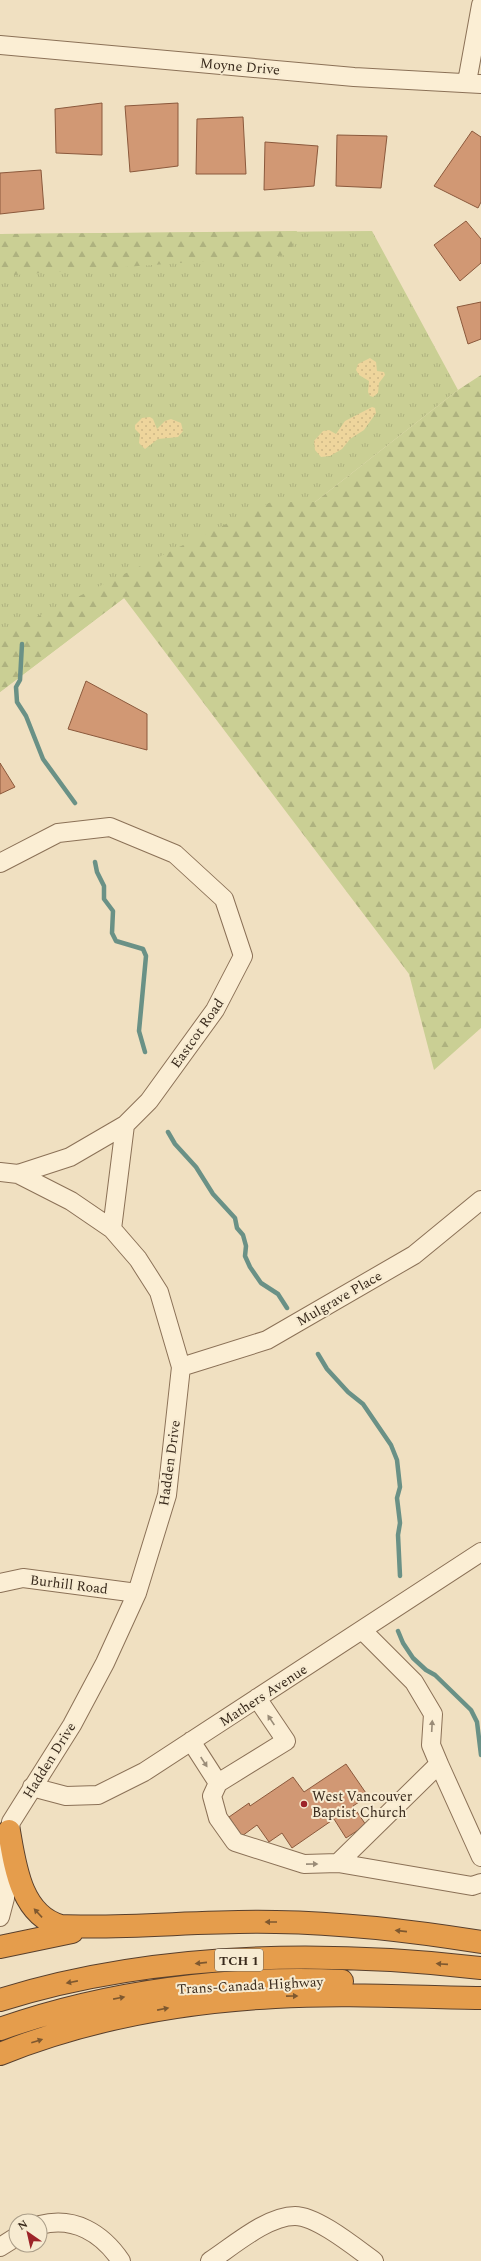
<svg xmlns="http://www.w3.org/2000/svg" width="481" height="2261" viewBox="0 0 481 2261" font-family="Spectral,serif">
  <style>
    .grass { fill: url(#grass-tufts) }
    .forest { fill: url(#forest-firs) }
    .sand { fill: url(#sand-dots) }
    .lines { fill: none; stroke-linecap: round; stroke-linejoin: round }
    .stream { stroke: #6a9186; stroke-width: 4.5 }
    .building { fill: #d19874; stroke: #8b593c }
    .minor-casing { stroke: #8b7157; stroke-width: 20 }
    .highway-casing { stroke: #583f2c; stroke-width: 24 }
    .minor { stroke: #fbeed4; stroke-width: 18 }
    .highway { stroke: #e59d4c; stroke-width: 22 }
    .oneway { fill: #9a8c78 }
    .oneway2 { fill: #7e582f }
    .poi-dot { fill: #9d2429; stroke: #f7ebd1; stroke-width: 1.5 }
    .labels { text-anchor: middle; stroke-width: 4; stroke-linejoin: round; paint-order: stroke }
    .shield { fill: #f7ebd1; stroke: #726452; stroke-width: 1 }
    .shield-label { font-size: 13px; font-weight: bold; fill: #392a1c }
    .street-label { font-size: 14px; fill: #392a1c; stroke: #f7ebd1 }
    .poi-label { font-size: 14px; fill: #392a1c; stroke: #f7ebd1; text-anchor: start }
  </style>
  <defs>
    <pattern id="grass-tufts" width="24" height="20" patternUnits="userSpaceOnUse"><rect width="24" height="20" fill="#cacf94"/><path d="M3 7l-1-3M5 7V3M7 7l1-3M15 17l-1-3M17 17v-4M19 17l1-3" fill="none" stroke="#aeb27f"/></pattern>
    <pattern id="forest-firs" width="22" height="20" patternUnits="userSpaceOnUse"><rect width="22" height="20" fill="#cacf94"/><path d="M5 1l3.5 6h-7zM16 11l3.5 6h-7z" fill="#aeb27f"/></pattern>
    <pattern id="sand-dots" width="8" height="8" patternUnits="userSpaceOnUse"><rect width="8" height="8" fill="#eed59c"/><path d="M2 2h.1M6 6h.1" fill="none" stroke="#cdb786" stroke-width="1.8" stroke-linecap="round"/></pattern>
  </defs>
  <rect width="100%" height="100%" fill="#f0e0c1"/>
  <path class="grass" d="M372 231 458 390 315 502 124 598 0 692V234Z"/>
  <path class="forest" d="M297 231 290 255 0 276V234Z
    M481 375V1028L434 1070 409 974 124 598 0 692V635L271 502H315L458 390Z"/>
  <path class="sand" d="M370 358 376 362 377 371 384 372 385 375 379 383 378 393 373 397 370 396 368 392 369 381 359 375 356 370 358 364Z
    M372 407 375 408 376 413 364 430 350 439 342 449 330 456 321 457 315 450 314 441 323 431 329 430 336 434 345 421Z
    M150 417 153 419 157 429 165 421 171 419 181 423 183 431 178 437 158 439 145 449 139 443 140 434 135 429V425L142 418Z"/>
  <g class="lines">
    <path class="stream" d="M22 644 20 680 16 687 17 702 26 716 43 759 75 803
      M95 862 97 872 104 886V899L113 911 112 933 116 941 143 949 146 956 139 1031 145 1052
      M168 1132 175 1144 196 1167 213 1194 235 1218 237 1228 243 1235 246 1246 245 1256 250 1267 261 1283 278 1294 287 1308
      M318 1354 327 1369 348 1392 363 1404 391 1445 397 1460 400 1487 397 1498 400 1523 398 1535 400 1576
      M398 1631 403 1643 413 1658 426 1670 435 1675 471 1710 477 1722 481 1755"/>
  </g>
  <path class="building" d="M102 103V155L56 153 55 109Z
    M178 103V166L130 172 125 106Z
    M243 117 246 174H196L197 119Z
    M472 131 481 137V202L478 208 434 186Z
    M337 135 387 136 381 188 336 186Z
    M265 142 318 146 314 186 264 190Z
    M41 170 44 209 0 214V173Z
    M466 221 481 239V263L460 281 434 245Z
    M481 302V339L468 344 457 307Z
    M86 681 147 714V750L68 729Z
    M0 763 15 787 0 794Z
    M346 1764 368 1796 353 1806 366 1825 346 1838 334 1819 292 1848 282 1833 269 1842 257 1825 242 1836 229 1817 249 1803 250 1806 293 1777 304 1792Z"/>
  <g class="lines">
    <defs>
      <path id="minor" d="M0 45 354 77 481 84
        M467 82 481 5
        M0 863 58 833 110 827 175 854 224 899 243 956 215 1010 149 1101 125 1125 70 1157 18 1174
        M0 1172 18 1174 71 1201 112 1229 138 1259 159 1292 181 1367 167 1495 137 1593 105 1663 72 1725 11 1822 6 1859 5 1898 0 1917
        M112 1229 125 1125
        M181 1367 267 1340 414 1255 481 1200
        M0 1583 23 1578 137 1593
        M362 1630 414 1682 433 1714 431 1745 439 1764
        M257 1698 286 1741 218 1783 212 1796 218 1818 235 1842 304 1864 338 1863 472 1886 481 1883
        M191 1741 218 1783
        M32 1787 66 1796 98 1795 144 1772 481 1552
        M338 1863 439 1764 481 1857
        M40 2225C74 2216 102 2233 121 2261
        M0 2247 16 2237
        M210 2261C233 2246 267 2216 295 2216 317 2216 356 2248 374 2261"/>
      <path id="highway" d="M9 1831C15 1866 21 1915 61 1926 132 1929 204 1920 276 1922 345 1923 413 1931 481 1942
        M0 1947 72 1932
        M0 2000C154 1952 322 1950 481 1968
        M0 2029C108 1991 228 1976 342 1981
        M0 2054C87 2019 181 2002 275 1997 343 1993 413 1997 481 1998"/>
    </defs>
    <use href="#minor" class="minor-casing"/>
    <use href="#highway" class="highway-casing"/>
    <use href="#minor" class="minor"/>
    <use href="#highway" class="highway"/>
  </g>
  <defs><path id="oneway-solid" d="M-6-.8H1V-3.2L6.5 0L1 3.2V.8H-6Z"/></defs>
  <g class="oneway">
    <use href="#oneway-solid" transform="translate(271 1720) rotate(-124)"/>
    <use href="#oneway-solid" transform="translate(432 1726) rotate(-87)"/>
    <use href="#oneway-solid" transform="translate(204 1762) rotate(57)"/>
    <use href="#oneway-solid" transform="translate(312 1864) rotate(-1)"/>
  </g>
  <g class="oneway2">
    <use href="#oneway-solid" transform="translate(38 1913) rotate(-133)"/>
    <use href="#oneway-solid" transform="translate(271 1922) rotate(180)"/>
    <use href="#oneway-solid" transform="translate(401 1931) rotate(-174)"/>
    <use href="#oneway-solid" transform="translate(201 1963) rotate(174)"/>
    <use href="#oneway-solid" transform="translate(442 1964) rotate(-176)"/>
    <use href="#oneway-solid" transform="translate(72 1982) rotate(169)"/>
    <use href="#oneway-solid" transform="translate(292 1996) rotate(-1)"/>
    <use href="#oneway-solid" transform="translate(119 1998) rotate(-11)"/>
    <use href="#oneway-solid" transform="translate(163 2009) rotate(-11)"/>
    <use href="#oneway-solid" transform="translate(37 2041) rotate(-18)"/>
  </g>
  <circle class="poi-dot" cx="304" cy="1804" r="4"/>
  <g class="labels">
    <rect class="shield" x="215" y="1949" width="48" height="22" rx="3"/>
    <g class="shield-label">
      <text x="239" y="1965">TCH 1</text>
    </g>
    <g class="street-label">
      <text transform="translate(240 66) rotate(5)" y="5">Moyne Drive</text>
      <text transform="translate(197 1033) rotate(-55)" y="5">Eastcot Road</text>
      <text transform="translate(339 1298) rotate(-30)" y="5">Mulgrave Place</text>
      <text transform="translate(169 1463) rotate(-82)" y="5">Hadden Drive</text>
      <text transform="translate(69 1584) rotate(7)" y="5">Burhill Road</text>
      <text transform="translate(263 1695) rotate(-33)" y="5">Mathers Avenue</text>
      <text transform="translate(49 1760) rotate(-58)" y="5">Hadden Drive</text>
      <text transform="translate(250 1985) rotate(-3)" y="5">Trans-Canada Highway</text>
    </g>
    <g class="poi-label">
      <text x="312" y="1801">West Vancouver<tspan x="312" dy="16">Baptist Church</tspan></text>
    </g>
  </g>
  <g transform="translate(28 2233) rotate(326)"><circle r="19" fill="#f7ebd1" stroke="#ab9e89"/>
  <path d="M0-3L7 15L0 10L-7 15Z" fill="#9d2429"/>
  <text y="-6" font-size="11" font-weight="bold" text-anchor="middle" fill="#392a1c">N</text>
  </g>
</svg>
